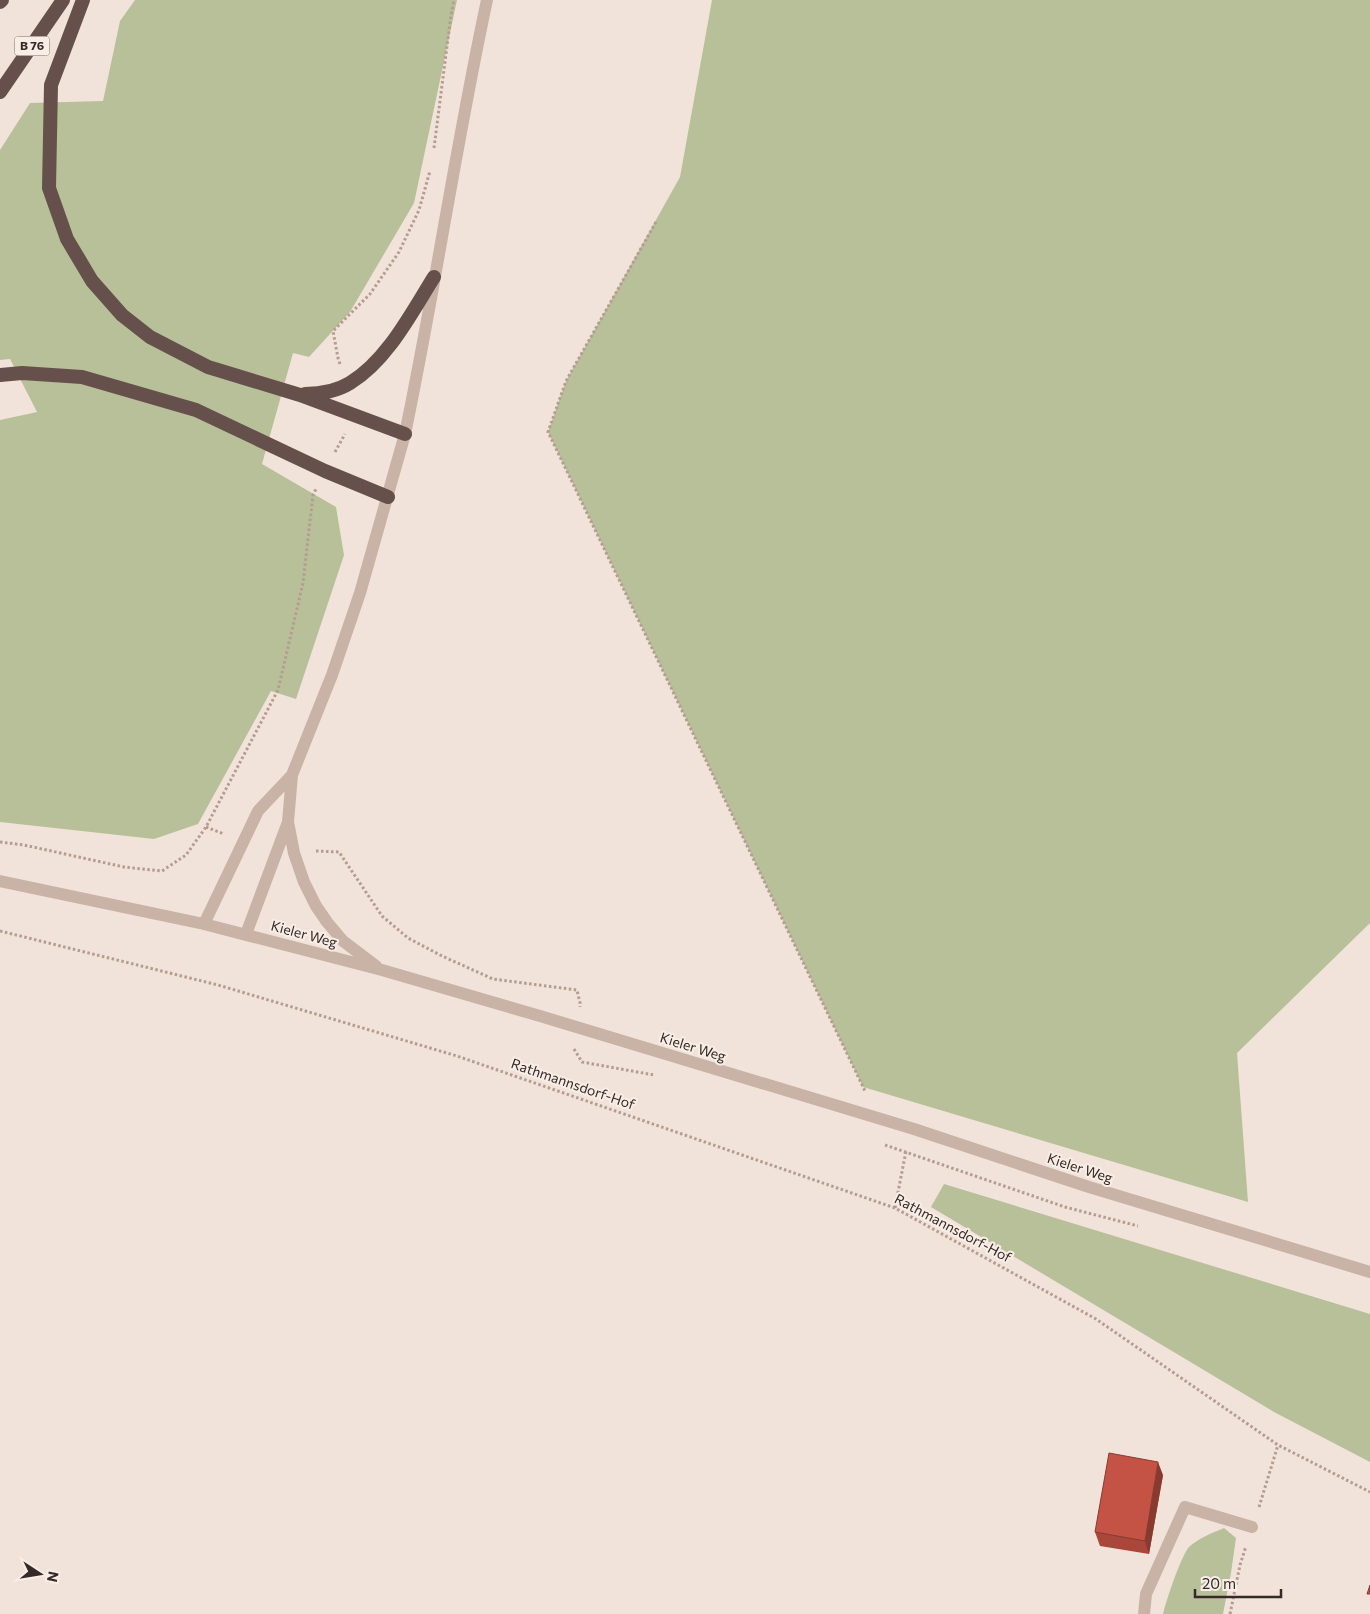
<svg xmlns="http://www.w3.org/2000/svg" width="1370" height="1614" viewBox="0 0 1370 1614" font-family="Commissioner,sans-serif">
  <style>
    .green { fill: #b8c09a }
    .lines { fill: none; stroke-linecap: round; stroke-linejoin: round }
    .path { stroke: #b59b90; stroke-width: 3; stroke-dasharray: 2.5 2.5; stroke-linecap: butt }
    .service { stroke: #c9b2a6; stroke-width: 12 }
    .minor { stroke: #c9b2a6; stroke-width: 12 }
    .tertiary { stroke: #c9b2a6; stroke-width: 12 }
    .trunk { stroke: #66504b; stroke-width: 14 }
    .wall { fill: #a9473b }
    .shaded-wall { fill: #893a30 }
    .building { fill: #c45345; stroke: #893a30 }
    .labels { text-anchor: middle; stroke-width: 4; stroke-linejoin: round; paint-order: stroke }
    .shield { fill: #f9eee6; stroke: #706560; stroke-width: 1 }
    .shield-label { font-size: 12px; font-weight: bold; fill: #352a27 }
    .street-label { font-size: 14px; fill: #352a27; stroke: #f9eee6 }
  </style>
  <rect width="100%" height="100%" fill="#f1e3da"/>
  <path class="green" d="M135 0H457L414 203 350 312 309 357 293 353 262 464 336 507 344 555 296 699 271 691 198 824 154 839 0 822V420L37 412 10 359 0 360V150L30 103 103 101 120 21Z
    M712 0H1370V923L1237 1053 1248 1202 863 1087 548 432 566 381 680 177Z
    M944 1184 1370 1314V1462L1274 1412 931 1207Z
    M1224 1528 1236 1538 1231 1573 1223 1614H1163C1166 1601 1181 1556 1189 1547 1199 1538 1212 1533 1224 1528Z"/>
  <g class="lines">
    <path class="path" d="M434 148 451 15 454 0
      M656 222 566 381 548 432 865 1091
      M340 364 338 358 333 331 370 294 399 252 419 210 430 171
      M335 452 345 434
      M206 827 224 834
      M0 842 24 845 124 867 162 871 186 855 206 827 278 690 303 583 313 495 316 489
      M316 851 339 852 382 916 408 938 442 956 493 979 577 990 580 1003V1007
      M0 931 218 985 457 1056 895 1208 1096 1319 1278 1445 1370 1492
      M574 1049 582 1062 654 1075
      M885 1145 1065 1207 1138 1226
      M895 1208 906 1151
      M1259 1507 1278 1445
      M1230 1614 1240 1565 1246 1546"/>
    <path class="service" d="M1144 1614 1146 1594 1185 1507 1252 1527"/>
    <path class="minor" d="M405 434C435 290 456 144 487 0"/>
    <path class="tertiary" d="M0 881 204 924 382 970 540 1016 914 1129 1089 1187 1370 1272
      M204 924 258 811 292 775
      M246 934 288 822
      M376 966 343 941 327 922 316 906 304 882 294 853 288 822 292 775 332 675 360 593 405 434"/>
    <path class="trunk" d="M83 0 51 85 49 188 67 239 92 281 122 315 150 337 208 367 300 395 405 434
      M0 2 2 0
      M0 92 63 0
      M0 375 22 373 82 377 196 410 325 471 388 497
      M305 394C320 394 337 391 350 383 387 361 412 312 434 277"/>
  </g>
  <path class="wall" d="M1163 1475 1149 1554 1100 1546 1095 1532Z"/>
  <path class="shaded-wall" d="M1158 1462 1163 1475 1149 1554 1145 1541Z"/>
  <path class="building" d="M1109 1453 1158 1462 1145 1541 1095 1532Z
    M1370 1585V1594H1367Z"/>
  <g class="labels">
    <rect class="shield" x="14.5" y="36.5" width="35" height="19" rx="4"/>
    <g class="shield-label">
      <text x="32" y="50">B 76</text>
    </g>
    <g class="street-label">
      <text transform="translate(304 934) rotate(15)" y="5">Kieler Weg</text>
      <text transform="translate(693 1047) rotate(17)" y="5">Kieler Weg</text>
      <text transform="translate(573 1084) rotate(19)" y="5">Rathmannsdorf-Hof</text>
      <text transform="translate(1080 1168) rotate(18)" y="5">Kieler Weg</text>
      <text transform="translate(953 1228) rotate(28)" y="5">Rathmannsdorf-Hof</text>
    </g>
  </g>
  <g transform="translate(40 1574) rotate(102)" stroke="#f9eee6" stroke-width="4" paint-order="stroke">
  <path d="M0-4L9 19L0 12L-9 19Z" fill="#352a27"/>
  <text y="-8" font-size="14" font-weight="bold" text-anchor="middle" fill="#352a27">N</text>
  </g>
  <path d="M1195 1589v8h86v-8" fill="none" stroke="#352a27" stroke-width="2.5"/>
  <text x="1202" y="1589" font-size="15" fill="#352a27" stroke="#f9eee6" stroke-width="4" paint-order="stroke">20 m</text>
</svg>
